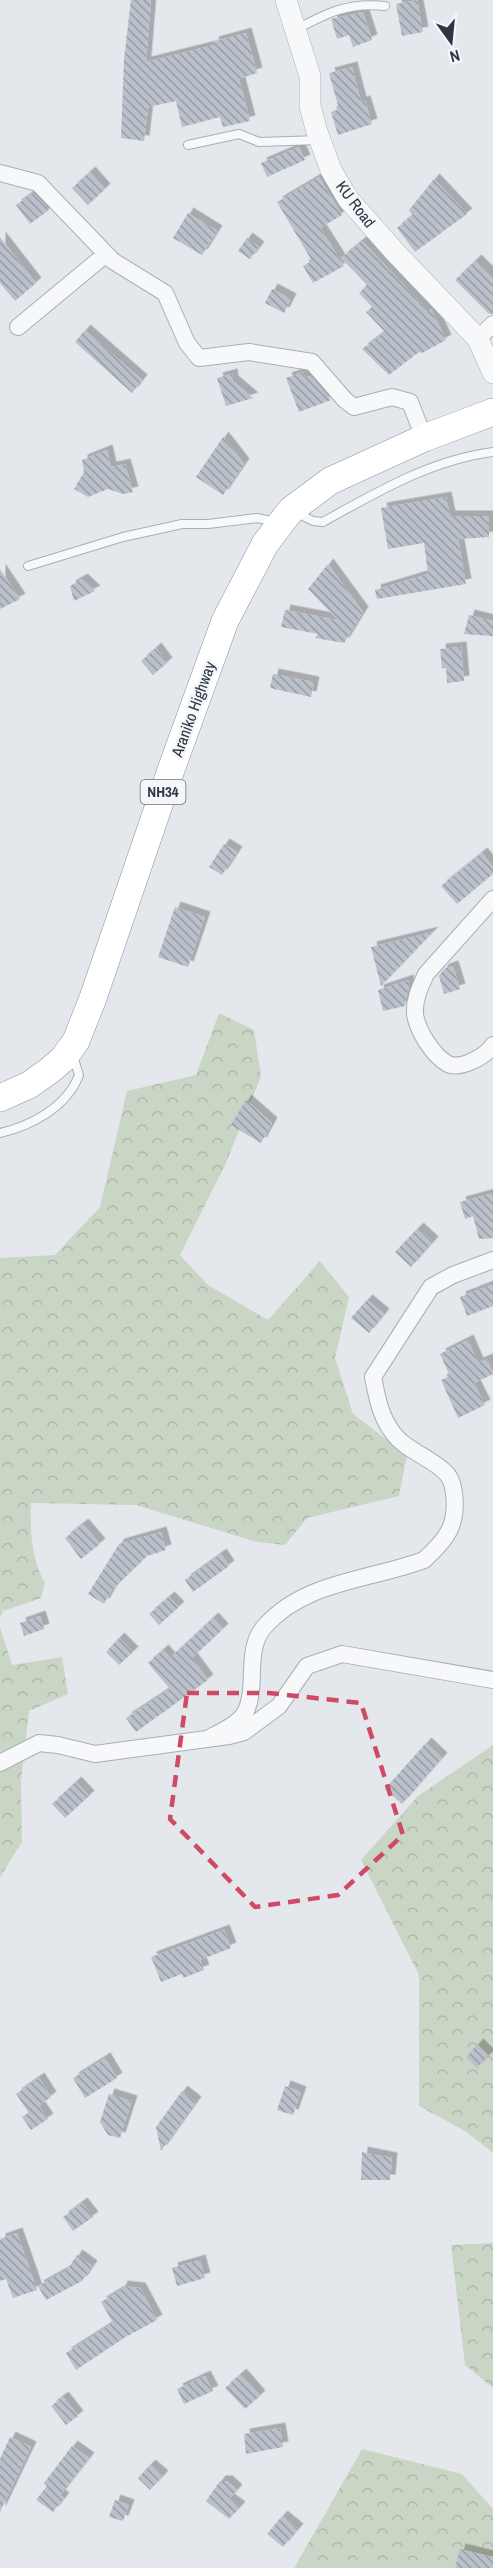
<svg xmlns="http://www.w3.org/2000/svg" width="493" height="2568" viewBox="0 0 493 2568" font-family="'Archivo Narrow',sans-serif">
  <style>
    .forest { fill: url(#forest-crowns) }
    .building { fill: url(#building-back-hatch); filter: url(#shadow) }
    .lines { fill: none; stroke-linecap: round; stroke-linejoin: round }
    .service-casing { stroke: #a9aeb7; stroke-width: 10 }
    .minor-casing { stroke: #a9aeb7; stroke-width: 18 }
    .tertiary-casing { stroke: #a9aeb7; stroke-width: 22 }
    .trunk-casing { stroke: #8b96a3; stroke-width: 28 }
    .service { stroke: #f7f8fa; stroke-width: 8 }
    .minor { stroke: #f7f8fa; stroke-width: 16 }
    .tertiary { stroke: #f7f8fa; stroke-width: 21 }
    .trunk { stroke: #fff; stroke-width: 27 }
    .marked { fill: none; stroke: #d04965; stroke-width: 4.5; stroke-dasharray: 12 8; stroke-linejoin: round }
    .labels { text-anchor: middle; stroke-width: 5; stroke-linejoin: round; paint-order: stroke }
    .shield { fill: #f4f6f9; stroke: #67707b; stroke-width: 1.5 }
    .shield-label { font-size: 15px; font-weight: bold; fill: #2b3645 }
    .street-label { font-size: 16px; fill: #2b3645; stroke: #f4f6f9 }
  </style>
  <defs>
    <pattern id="forest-crowns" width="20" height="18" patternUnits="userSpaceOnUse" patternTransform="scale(1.5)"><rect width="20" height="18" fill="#cad6c5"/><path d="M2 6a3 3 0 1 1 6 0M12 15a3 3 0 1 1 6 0" fill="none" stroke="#aeb8ab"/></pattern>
    <pattern id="building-back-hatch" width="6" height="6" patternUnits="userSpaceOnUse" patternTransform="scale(1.5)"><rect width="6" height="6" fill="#bbc1ca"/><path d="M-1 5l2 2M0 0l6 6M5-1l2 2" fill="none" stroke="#989ea6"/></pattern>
    <filter id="shadow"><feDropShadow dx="5.5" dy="-5.5" stdDeviation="0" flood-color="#0004"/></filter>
  </defs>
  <rect width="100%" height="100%" fill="#e4e7ec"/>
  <path class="forest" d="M219 1013 254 1030 261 1076 226 1163 180 1255 208 1285 268 1320 320 1261 349 1297 335 1358 353 1414 407 1455 399 1496 307 1518 285 1545 257 1542 136 1505 31 1503C30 1531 31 1559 45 1583L41 1598 3 1611 0 1618V1258L55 1255 100 1207 127 1091 196 1075Z
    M0 1627 12 1665 62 1657 68 1694 29 1711 21 1781 22 1842 0 1877Z
    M493 1745V2153L465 2131 419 2106V1975L361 1860 418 1796Z
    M493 2243V2388L465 2365 451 2245Z
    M362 2449 462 2474 493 2509V2568H294Z"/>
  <path class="building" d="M131 0H151L146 62 214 45 213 42 246 33 257 73 239 79 250 121 223 127 220 117 182 127 176 101 148 107 144 141 121 138 124 59Z
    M417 0 423 32 402 36 396 4Z
    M363 12 372 40 353 47 349 35 337 39 331 19Z
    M352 67 361 102 365 101 372 124 338 135 331 112 339 109 329 73Z
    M299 147 305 160 267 177 261 163Z
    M90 172 105 189 88 205 72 188Z
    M319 177 342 215 320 228 344 266 313 283 303 266 312 261 277 202Z
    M434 179 467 214 415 252 397 228 413 215 409 210Z
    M33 193 49 210 30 224 16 205Z
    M188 213 217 231 202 255 173 238Z
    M0 237 36 283 15 301 0 283Z
    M247 238 259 247 250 259 238 251Z
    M362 241 429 312 431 309 446 340 422 353 419 352 389 375 362 349 385 332 366 312 372 307 359 293 367 285 341 258Z
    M476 260 493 277V314H489L455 280Z
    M272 289 291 299 284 313 265 303Z
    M85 330 142 380 132 393 75 342Z
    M303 372 305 378 310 376 331 400 299 412 286 378Z
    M232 374 233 381 253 398 226 406 217 378Z
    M223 437 244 464 223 495 196 477Z
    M107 450 111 467 125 464 133 492 123 494 108 489 88 497 74 489 84 472 82 460Z
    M446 497 450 516H489V537L458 539 466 584 377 599 375 590 428 574 424 543 388 549 381 508Z
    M328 564 363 612 344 643 315 638 318 634 281 627 285 610 338 620 308 589Z
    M0 569 20 599 0 609Z
    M82 579 95 591 74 601 70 586Z
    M469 615 493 621V636L464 634Z
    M461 647 464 681 447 683 446 668H442L440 649Z
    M156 648 167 663 153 675 141 661Z
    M273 674 314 682 311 697 270 688Z
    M224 844 237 852 222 875 209 867Z
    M482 853 493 867V874L457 904 441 886Z
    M175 907 205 917 188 967 158 957Z
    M433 932 404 962 381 986 371 947Z
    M453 966 460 989 444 994 439 976 444 969Z
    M408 980 409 986 405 1006 383 1011 378 990Z
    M246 1100 272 1123 261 1143 231 1125Z
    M493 1193V1238L479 1239 473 1216 465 1219 460 1202Z
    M418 1228 433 1242 411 1267 395 1252Z
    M493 1284V1306L467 1316 460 1297Z
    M367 1300 384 1314 369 1333 351 1318Z
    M468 1340 478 1363 487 1359 493 1374 474 1383 485 1405 458 1418 441 1380 450 1376 440 1354Z
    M83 1524 100 1544 81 1559 65 1538Z
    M161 1532 166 1550 147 1556 112 1590 104 1604 88 1594 119 1544Z
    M221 1554 229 1566 193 1592 185 1580Z
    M169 1597 179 1607 159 1625 149 1614Z
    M40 1616 44 1629 24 1636 20 1623Z
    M213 1618 223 1629 192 1658 208 1680 136 1732 126 1718 170 1689 148 1663 163 1650 170 1658Z
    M119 1638 133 1652 119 1665 106 1652Z
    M426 1743 442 1758 402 1804 385 1789Z
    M76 1782 89 1796 65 1818 52 1804Z
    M224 1930 231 1948 200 1960 204 1970 183 1978 182 1974 161 1982 151 1957Z
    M478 2044 489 2055 477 2068 466 2057Z
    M105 2058 117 2078 85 2098 73 2078Z
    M39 2078 51 2097 29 2113 16 2094Z
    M285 2086 301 2092 293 2115 277 2110Z
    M182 2091 196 2102 161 2151 156 2127Z
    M109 2094 132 2101 120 2138 108 2135 100 2122Z
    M39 2106 48 2119 31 2130 22 2117Z
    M362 2152 392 2158 390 2180H361Z
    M82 2203 93 2217 73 2231 63 2217Z
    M17 2233 37 2290 13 2298 6 2279 0 2281V2239Z
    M77 2255 92 2266 82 2281 46 2300 38 2286 67 2270Z
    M200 2260 205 2278 177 2286 172 2268Z
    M122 2286 140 2288 157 2320 124 2338 76 2370 66 2353 113 2323 101 2302 121 2290Z
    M241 2374 260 2396 245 2409 225 2388Z
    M205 2376 213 2391 184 2404 177 2389Z
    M63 2397 78 2416 66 2425 51 2406Z
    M280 2428 283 2447 246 2454 244 2434Z
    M10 2437 31 2447 0 2512V2459Z
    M72 2446 89 2458 60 2495 64 2498 53 2512 36 2500 47 2486 44 2483Z
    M150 2465 163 2476 150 2490 138 2478Z
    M220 2481H227L237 2490 229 2499 240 2507 229 2519 206 2501Z
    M115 2500 129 2505 123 2521 109 2517Z
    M282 2516 298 2529 283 2547 267 2534Z
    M460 2549 493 2557V2568H455Z"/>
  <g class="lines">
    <defs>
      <path id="service" d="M295 30C327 13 348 2 385 6
        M188 145 239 134 259 142 320 140
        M295 512 313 521 323 522C377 492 431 460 493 452
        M28 566 123 537 182 524H208L257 518 276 522
        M0 1133C31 1126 67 1107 79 1075L73 1056"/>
      <path id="minor" d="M0 173 38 183 113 261 165 293 187 343 199 358 249 352 312 362 345 400 354 407 392 397 410 402 424 438
        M18 327 106 254
        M478 339 493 324
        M493 899 426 974C420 987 414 999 415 1014 417 1030 433 1056 448 1064 461 1070 486 1056 493 1045
        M209 1738C222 1731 239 1724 246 1711 258 1685 244 1649 265 1626 305 1581 371 1580 424 1560 447 1539 458 1525 454 1493 453 1485 451 1477 445 1472 430 1457 405 1450 393 1433 380 1416 377 1397 373 1377L431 1287 453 1275 493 1260
        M0 1763 39 1743 58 1745 95 1754 229 1736 244 1732 279 1706 307 1666 342 1654 493 1680"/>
      <path id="tertiary" d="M286 0 310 76V106L317 132 331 170 348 199 394 251 478 339 493 373"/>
      <path id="trunk" d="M0 1098 29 1085 49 1071 63 1059 76 1041 93 998 172 767 225 621 265 544 281 523 291 510 330 481 424 438 493 412"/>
    </defs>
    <use href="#service" class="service-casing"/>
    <use href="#minor" class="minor-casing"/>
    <use href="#tertiary" class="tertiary-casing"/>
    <use href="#trunk" class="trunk-casing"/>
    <use href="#service" class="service"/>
    <use href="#minor" class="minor"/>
    <use href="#tertiary" class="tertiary"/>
    <use href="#trunk" class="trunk"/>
  </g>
  <path class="marked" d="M187 1693H269L361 1703 403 1835 338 1895 255 1907 170 1819Z"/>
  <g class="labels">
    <rect class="shield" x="140.5" y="780" width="45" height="24" rx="4.5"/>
    <g class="shield-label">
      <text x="163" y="797">NH34</text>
    </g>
    <g class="street-label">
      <text transform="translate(356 204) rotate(53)" y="6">KU Road</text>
      <text transform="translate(193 709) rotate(-70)" y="6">Araniko Highway</text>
    </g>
  </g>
  <g transform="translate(451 42) rotate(165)" stroke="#f4f6f9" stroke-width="4.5" paint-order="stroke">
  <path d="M0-4.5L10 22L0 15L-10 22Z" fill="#2b3645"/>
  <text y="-9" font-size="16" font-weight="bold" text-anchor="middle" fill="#2b3645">N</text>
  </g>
</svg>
